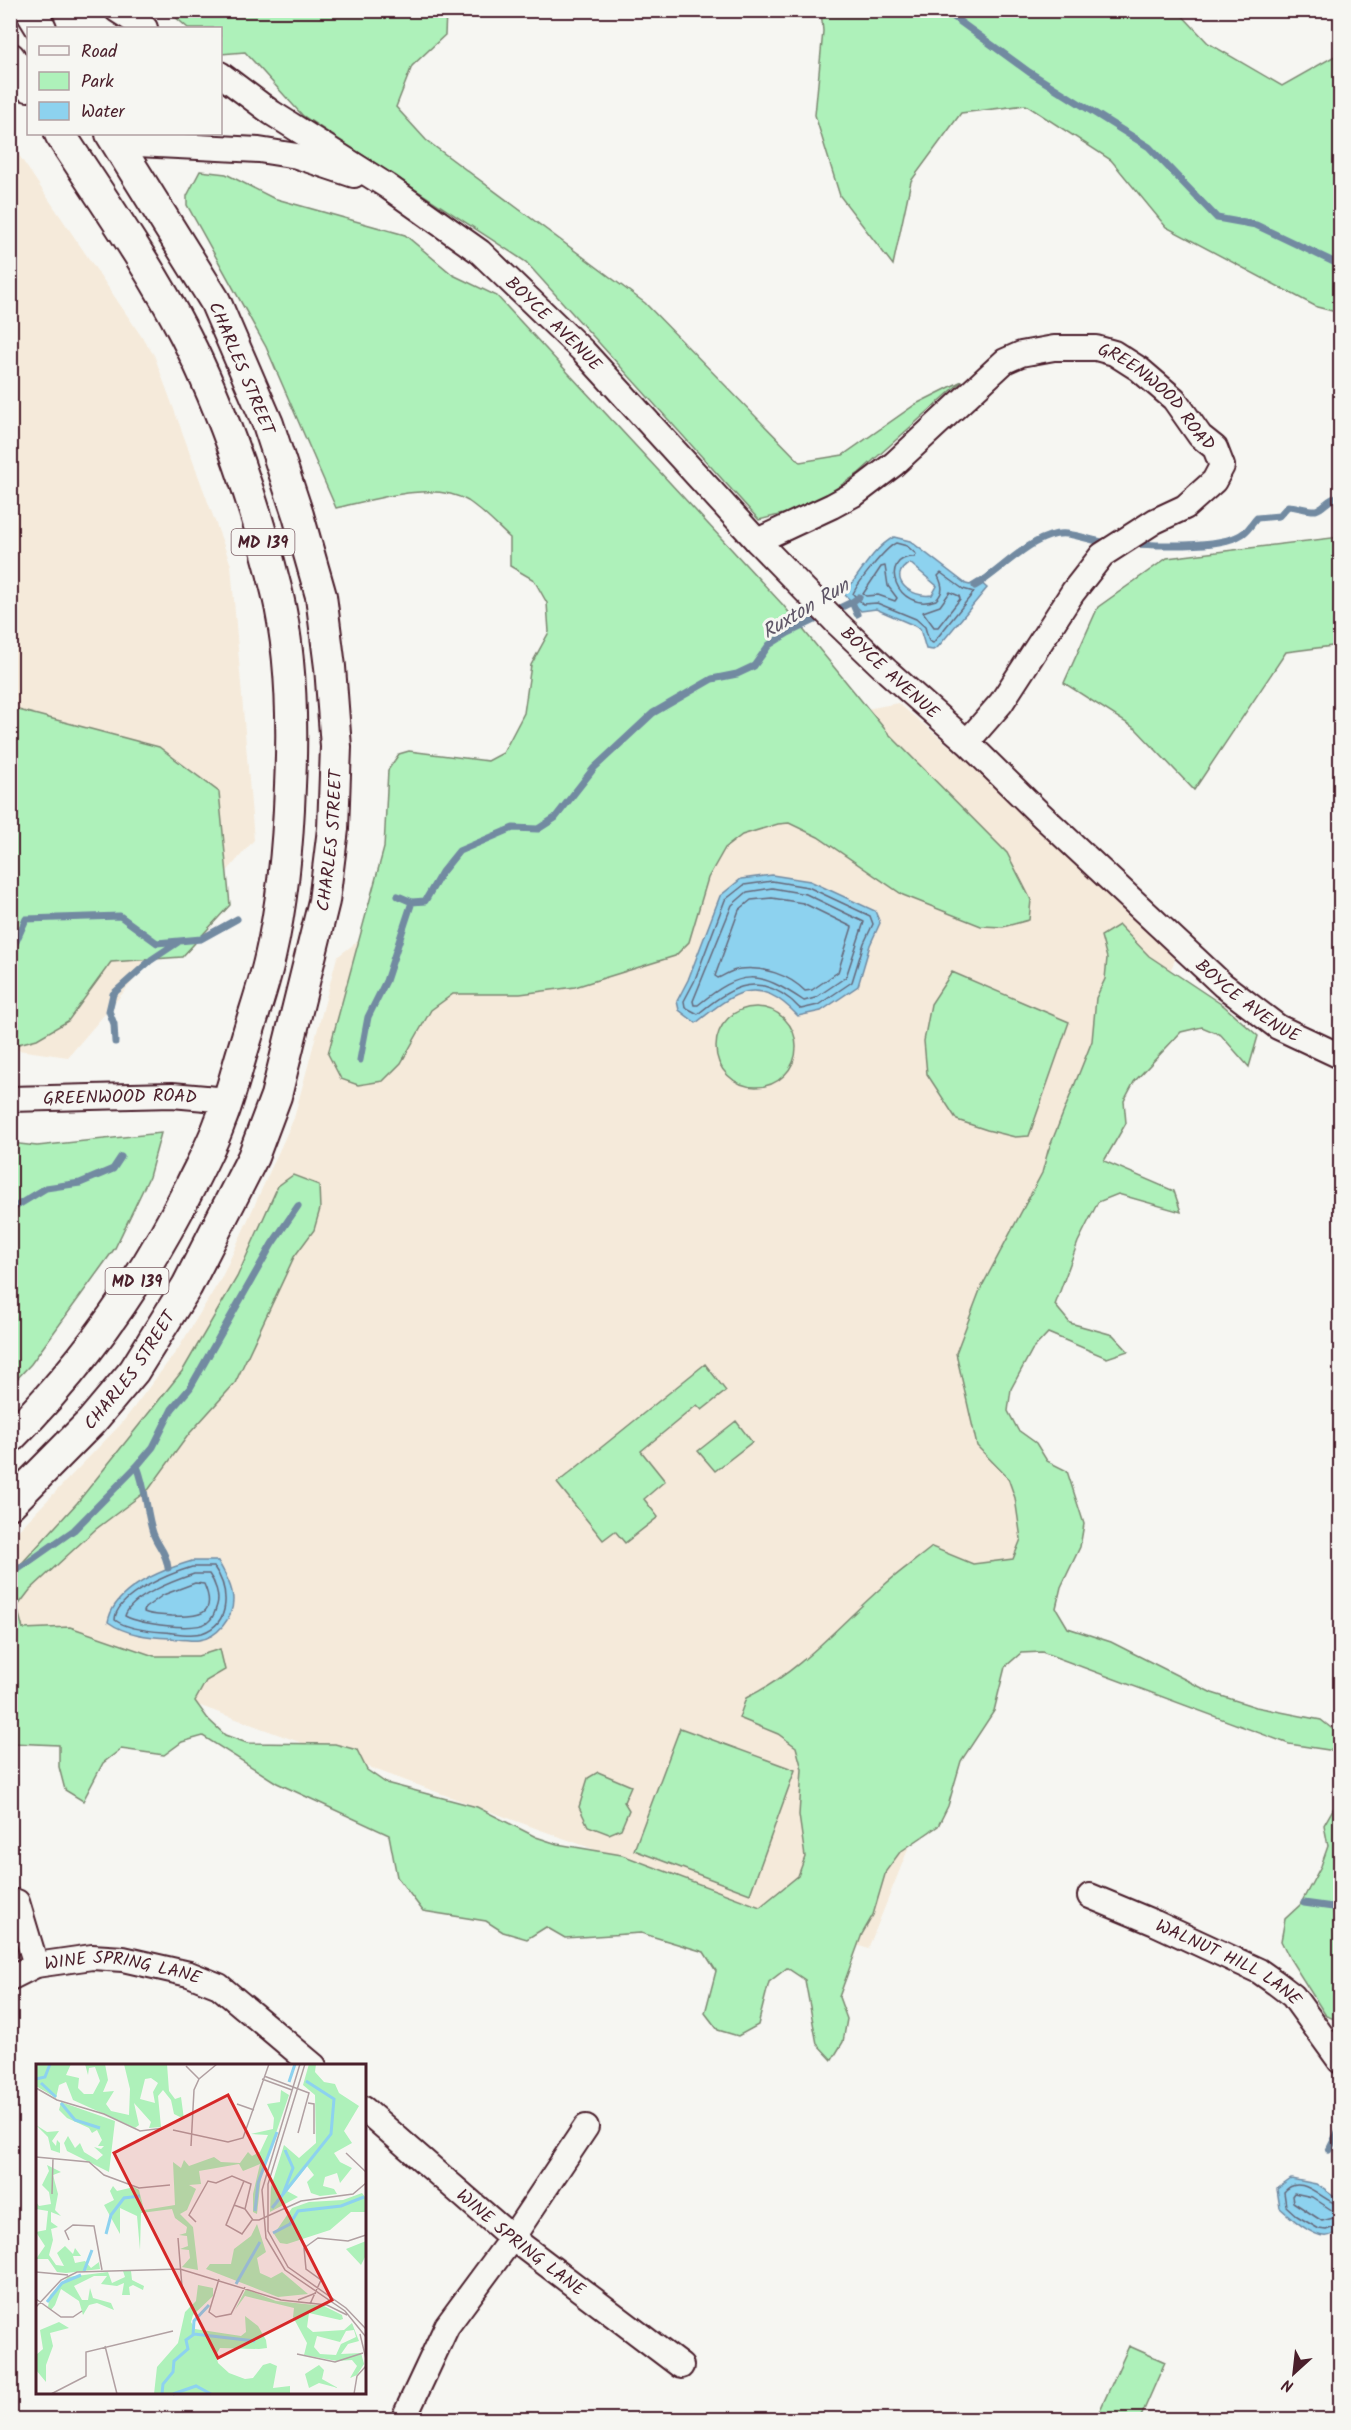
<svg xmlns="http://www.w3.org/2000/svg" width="1351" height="2430" viewBox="0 0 1351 2430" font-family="Kalam,sans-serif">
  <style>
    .built { fill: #f5eada }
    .green { fill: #aef1ba; stroke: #7c8872; stroke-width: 1.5 }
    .water { fill: #8dd2ef; stroke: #728aa1; stroke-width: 1.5; fill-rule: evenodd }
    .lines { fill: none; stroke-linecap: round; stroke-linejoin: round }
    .shore { stroke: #656779; stroke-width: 1.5 }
    .stream { stroke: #728aa1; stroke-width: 7 }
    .minor-casing { stroke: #4a1f2b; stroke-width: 28 }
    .major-casing { stroke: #4a1f2b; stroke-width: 34 }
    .minor { stroke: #f6f6f2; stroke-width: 24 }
    .major { stroke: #f6f6f2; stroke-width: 30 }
    .labels { text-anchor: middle; stroke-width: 6; stroke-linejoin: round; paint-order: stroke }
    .shield { fill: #f6f6f2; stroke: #7e6067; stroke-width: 1.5 }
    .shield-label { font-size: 16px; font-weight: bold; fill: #4a1f2b }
    .street-label { font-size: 18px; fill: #4a1f2b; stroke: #f6f6f2 }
    .water-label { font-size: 20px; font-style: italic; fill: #5e5566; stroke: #f6f6f2 }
    .inset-river { fill: none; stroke: #8dd2ef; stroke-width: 3 }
    .inset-road { fill: none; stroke: #b1a0a2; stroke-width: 1.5 }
    .view { fill: #d62828; fill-opacity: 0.15; stroke: #d62828; stroke-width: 3 }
    .inset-edge { fill: none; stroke: #4a1f2b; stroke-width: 3 }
  </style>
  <rect width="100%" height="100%" fill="#f6f6f2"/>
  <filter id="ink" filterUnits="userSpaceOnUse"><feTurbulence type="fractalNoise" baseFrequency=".0167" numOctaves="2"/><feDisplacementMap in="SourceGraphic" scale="12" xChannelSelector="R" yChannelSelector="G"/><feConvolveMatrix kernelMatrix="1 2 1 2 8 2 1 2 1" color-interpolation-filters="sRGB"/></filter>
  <g filter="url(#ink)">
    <path class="built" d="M10 142 154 355 231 565 254 840 68 1057 11 1049Z
      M898 703 1183 941 975 1431 1059 1472 868 1949 11 1637 10 1539 122 1423 178 1349 222 1277 294 1118 337 957 432 885 820 718Z"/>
    <path class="green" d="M140 11H446L445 35 412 66 396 107 426 140 645 303 800 462 843 455 916 404 962 381 859 473 807 508 759 520 526 262 303 116 245 52 221 54 220 28H188L174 16Z
      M821 11H1178L1208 43 1282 86 1340 53V313L1317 307 1166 227 1111 160 1026 105 961 113 911 181 893 265 840 196 815 115 823 31Z
      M200 171 226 174 273 198 405 235 453 275 497 296 783 605 888 733 1007 853 1031 900 1029 920 1003 927 981 926 903 895 818 837 789 823 778 824 742 835 725 848 708 878 689 942 675 956 575 987 520 994H453L431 1010 401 1063 383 1081 358 1085 341 1079 328 1054 384 848 388 770 399 754 409 751 488 761 503 753 524 713 531 665 549 632 547 603 534 580 510 566V538C497 526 483 511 468 501 434 480 372 500 336 508L266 347 187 205V196Z
      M1340 537V645L1286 652 1194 790 1136 729 1064 683 1098 607 1167 558Z
      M11 708 159 747 219 792 230 905 182 957 111 962 68 1021 37 1039 11 1046Z
      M1119 925 1149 956 1224 1006 1258 1036 1249 1067 1221 1035 1202 1027 1181 1032 1134 1082 1124 1101 1126 1123 1104 1161 1174 1191 1181 1212 1118 1194 1098 1202 1078 1242 1055 1305 1070 1323 1113 1335 1128 1351 1107 1358 1048 1333 1032 1350 1011 1389 1008 1411 1018 1430 1036 1443 1047 1461 1067 1471 1084 1524 1080 1547 1061 1587 1056 1608 1068 1628 1111 1642 1212 1693 1256 1707 1321 1720 1340 1735V1757L1335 1751 1289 1744 1042 1652 1021 1653 1005 1667 994 1711 961 1761 948 1806 938 1826 900 1852 886 1871 873 1915 862 1934 839 1997 847 2019 843 2042 832 2060 817 2044 805 1980 787 1968 769 1982 758 2025 738 2036 718 2030 705 2013 716 1971 704 1952 641 1933 565 1938 546 1927 527 1939 503 1932 486 1921 423 1911 397 1877 389 1835 277 1783 203 1736 182 1742 164 1755 121 1749 103 1763 83 1801 65 1790 59 1767V1745L11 1743V1575L77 1503 183 1370 237 1277 278 1186 293 1175 319 1185 320 1209 314 1230 294 1257 235 1383 189 1434 149 1489 96 1529 30 1590 17 1607 23 1629 70 1627 154 1656H198L220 1649 225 1670 206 1681 195 1701 208 1719 225 1735 247 1743 335 1744 357 1750 367 1770 386 1783 477 1807 536 1837 557 1844 622 1855 760 1907 798 1876 805 1857 799 1815 802 1769 796 1747 778 1734 739 1718 746 1698C800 1672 837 1627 881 1588 897 1573 915 1561 932 1547L973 1564 1013 1559 1021 1539 1015 1498 1008 1478 977 1446 956 1353 980 1290 1042 1173 1048 1151 1092 1041 1096 998 1105 979 1107 958 1101 936Z
      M952 972 1069 1022 1029 1136 1015 1137 987 1130 957 1120 927 1074 924 1041 931 1004Z
      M716 1047a40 40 0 1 1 80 0a40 40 0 1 1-80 0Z
      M161 1133 149 1177 115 1248 31 1364 11 1385V1143L37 1146Z
      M705 1364 726 1391 702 1410 697 1405 641 1451 665 1481 644 1499 658 1517 625 1543 615 1531 603 1540 557 1483Z
      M736 1421 752 1442 715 1471 698 1451Z
      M680 1728 795 1770 750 1894 634 1850Z
      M598 1772 631 1786 624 1802 629 1810 621 1829 609 1834 588 1826 579 1807 588 1778Z
      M1340 1797V2021L1326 2016 1290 1959 1281 1941 1285 1919 1300 1905 1321 1866 1328 1846 1324 1825Z
      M1129 2346 1165 2362 1140 2419H1096Z"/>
    <path class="water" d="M894 537 910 541 966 584 970 585 978 580 987 588 938 647 933 650 926 649 920 629 913 625 876 609 861 611 844 594C859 575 873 548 894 537ZM910 563 937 586 932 595C911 599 885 577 910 563Z
      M772 875 810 881 875 911 880 923 870 945 858 986 821 1011 798 1016C758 973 734 992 696 1023L679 1010 677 1001 688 980 720 896 741 879Z
      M192 1561H218C224 1572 233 1587 233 1600 233 1618 217 1638 199 1640 190 1641 179 1639 170 1638 149 1637 126 1635 108 1622 114 1588 162 1570 192 1561Z
      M1291 2179 1316 2184 1340 2201V2230C1337 2232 1331 2236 1327 2236 1313 2238 1290 2217 1280 2208L1277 2189Z"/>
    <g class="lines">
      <path class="shore" d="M896 543 907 546 916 554 915 557C877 555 896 614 936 600 944 592 943 586 938 576L941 573 963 589 974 592 933 643 929 641 925 627 916 619 877 603 863 604 853 594C857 584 885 548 896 543Z
        M885 566 888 586 897 598 895 601 878 595 866 596 863 594 881 567Z
        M950 592 959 596 960 599 938 627H934L923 612 940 606Z
        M772 881 808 887 870 916 873 924 864 943 852 982 818 1005 801 1009C797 1007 795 1003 791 1000 754 970 728 990 698 1014L685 1007 684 1001 694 982 725 900 744 885Z
        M772 888 806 894 864 922 846 977 815 998 804 1001C758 970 742 969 698 1005H694L693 1001 732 905 747 892Z
        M772 898 803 903 852 927 838 972 812 990 805 991C789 975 763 966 740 969 732 970 725 975 718 978L715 976 739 910 751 900Z
        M192 1567H214C229 1588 232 1623 202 1633 191 1636 176 1633 164 1632 149 1631 127 1629 115 1620 115 1595 172 1573 192 1567Z
        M194 1574H209C215 1582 220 1596 217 1605 215 1611 214 1618 208 1622 194 1632 141 1624 125 1616 130 1597 176 1580 194 1574Z
        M195 1583 204 1584C218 1616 198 1617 172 1616 163 1615 153 1616 144 1612L145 1608 163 1595Z
        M1294 2193 1312 2197 1336 2213 1337 2217 1322 2221 1293 2202 1292 2196Z
        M1340 2205C1324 2203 1301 2171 1284 2192L1286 2206 1297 2216 1319 2229 1326 2230 1340 2225"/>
      <path class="stream" d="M944 10 1029 72 1149 147 1217 218 1256 225 1340 265
        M1132 544C1158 545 1225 549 1245 532 1249 529 1253 522 1257 518L1279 516 1288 506C1297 506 1308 511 1316 510 1325 507 1327 499 1340 496
        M975 586C1001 571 1036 530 1067 534 1081 536 1094 541 1109 543
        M852 602 857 614
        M398 896 412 902 425 901 442 872 459 851 513 828 538 829 555 818 594 768 653 713 712 679 737 674 754 666 769 645 788 633 852 602 859 597
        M10 955 26 919 120 916 157 943 201 939 237 919
        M115 1042 114 1024 109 1011 113 994 151 960 178 942
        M360 1060 368 1017 386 981 412 902
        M10 1210 46 1188 80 1183 113 1169 121 1157
        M137 1466C146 1488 146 1511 153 1533 158 1547 166 1551 168 1568
        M10 1575 74 1530 137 1466 153 1447 172 1409 190 1388 272 1244 298 1206
        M1304 1903 1340 1908
        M1329 2150 1340 2128"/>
      <defs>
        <g id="minor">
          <path d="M117 10 145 28"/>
          <path id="s1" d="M220 74 272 113 387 186 480 252 584 352 757 541 838 624 888 672 967 742 1037 811 1223 985 1278 1027 1340 1056"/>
          <path d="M117 143 259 150 297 156 354 175"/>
          <path id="s2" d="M757 541 832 506 856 493 894 464 1005 361 1021 354 1054 348H1096L1114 353 1139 369 1174 399 1200 436 1215 448 1222 466 1214 481 1185 507 1155 521 1102 555 1073 592 1001 703 967 742"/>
          <path id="s3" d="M10 1099 172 1095 228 1100"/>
          <path id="s4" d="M1090 1896 1155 1923 1259 1971 1276 1983 1293 1996 1340 2061"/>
          <path d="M17 1902 36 1965"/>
          <path id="s5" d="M10 1978 36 1965 92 1957 123 1959 189 1974 219 1986 314 2066"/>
          <path id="s6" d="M364 2109 512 2238 681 2366"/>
          <path d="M403 2420 447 2326 512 2238 586 2127"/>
        </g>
        <g id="major">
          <path d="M30 10 41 28"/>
          <path d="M10 58 28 86"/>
          <path d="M10 1438C84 1364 143 1281 190 1187 200 1166 212 1145 220 1122 231 1096 237 1067 246 1040 254 1012 264 985 270 957 283 901 288 843 290 786 293 722 292 655 277 592 257 509 224 412 185 335 149 265 103 200 60 134"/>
          <path id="s7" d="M10 1504 92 1421 134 1371 187 1286 253 1157 276 1096 324 901 333 829 336 747 330 667 321 596 298 515 268 424 215 301 111 134"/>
        </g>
      </defs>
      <use href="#minor" class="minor-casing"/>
      <use href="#major" class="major-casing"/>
      <use href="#minor" class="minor"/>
      <use href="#major" class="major"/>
    </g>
  </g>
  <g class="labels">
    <g class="shield">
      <rect x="231.5" y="529" width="63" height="26" rx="4.5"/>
      <rect x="105.5" y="1268" width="63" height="26" rx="4.5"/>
    </g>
    <g class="shield-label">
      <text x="263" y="548">MD 139</text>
      <text x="137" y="1287">MD 139</text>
    </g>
    <g class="street-label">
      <text dy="6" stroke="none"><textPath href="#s1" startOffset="418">BOYCE AVENUE</textPath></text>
      <text transform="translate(242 368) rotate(67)" y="6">CHARLES STREET</text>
      <text dy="6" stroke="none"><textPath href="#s2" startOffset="482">GREENWOOD ROAD</textPath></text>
      <text dy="6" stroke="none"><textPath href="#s1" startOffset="903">BOYCE AVENUE</textPath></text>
      <text dy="6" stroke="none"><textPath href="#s7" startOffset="754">CHARLES STREET</textPath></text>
      <text dy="6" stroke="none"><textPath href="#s1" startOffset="1389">BOYCE AVENUE</textPath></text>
      <text dy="6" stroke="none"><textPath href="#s3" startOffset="110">GREENWOOD ROAD</textPath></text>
      <text dy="6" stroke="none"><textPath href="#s7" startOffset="180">CHARLES STREET</textPath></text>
      <text dy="6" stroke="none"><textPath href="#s4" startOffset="154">WALNUT HILL LANE</textPath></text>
      <text dy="6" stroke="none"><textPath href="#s5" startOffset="117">WINE SPRING LANE</textPath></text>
      <text dy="6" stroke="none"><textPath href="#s6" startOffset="206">WINE SPRING LANE</textPath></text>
    </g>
    <g class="water-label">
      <text transform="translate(805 608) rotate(-31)" y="7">Ruxton Run</text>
    </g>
  </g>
  <g transform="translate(36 2064)">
    <rect width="330" height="330" fill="#f6f6f2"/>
    <path d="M0 0H35L30 11 43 14 42 24 48 30H57L64 17 59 3 53 4 52 11 49 0H69L72 16 67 28 78 27 70 40 75 47 93 51 94 25 88 0H131L133 27 139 35 145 33 148 55 138 50 135 36 127 26 122 32 125 63 113 64 115 58 98 39 103 61 99 64 37 36 30 18 23 21 20 34 0 22ZM109 15 115 14 122 19 117 28 119 39 104 35ZM273 0H280L279 8 288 18 299 20 303 29 323 42 308 67 316 79 298 89 304 98 316 104 304 119 301 109 289 113 287 122 298 125 301 130 284 132 275 129 271 118 278 111 271 102 251 127 262 133 234 148 235 123 248 81 263 94 280 79 279 31 267 21ZM245 26 253 31 225 113 221 150 217 148V130L224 100 207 107 203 100 163 107 165 120 153 121 160 125 151 146 144 150 157 163 162 206 146 203 154 194 153 186 144 185 152 182 151 172 143 171 150 169 151 163 139 154 136 145 105 149 104 186 101 152 84 144V170L68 141 78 136 74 127 77 122 81 127 98 123 103 126 108 146 139 141 137 98 145 104 148 96 153 102 178 93 185 98 204 99 212 88 216 92 224 88 232 71 215 70 237 65 238 54 231 40 244 38ZM25 38 79 57 73 108 31 87 28 79 32 72 39 84 44 79 48 88 61 96 67 91 58 83 65 85 68 82H62L66 76 61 66 56 69 53 64 31 54 23 46ZM0 61 11 68 23 67 16 77 20 82 21 76 24 79V89L15 86 12 73ZM11 101 25 108 17 111 22 130 19 146 25 152 15 148V158L22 163 15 165 17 176 13 191 20 201 28 202 21 189 29 182 37 190 39 184 45 192H37L39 199 49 197 55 204 63 198 64 205 30 209 21 208 12 195H0L9 182 0 168 10 166 12 147 0 145V138L3 142 15 140 13 128 6 121 13 107ZM326 129 330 134 329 148H315L294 166 251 180 244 179 238 170 256 144 273 138 307 136ZM221 160 230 188 221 194 224 209 235 214 246 208 272 230 242 233 170 205 174 200H195L198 185 215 172ZM330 177V191L325 201 310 185ZM87 207H95L96 216 108 222 107 226 97 221 93 223 94 231H86L88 219 81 222 65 220 71 212H58L38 222 46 236H52L54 224 57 234 75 239 78 246 61 239 53 241 47 251 43 237 25 225 19 241 15 246 12 243 14 231 32 213 72 208 76 219 89 213ZM162 221 177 224V232L157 251 155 258 159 265 205 272 210 268 209 252 222 262 230 276 231 284 223 285 184 284 180 291 182 299 193 309 209 315 217 314 227 301 234 299 241 302 237 324 254 322V330H118L121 303 142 279 149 248 160 237ZM210 225 240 237 288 242 306 251 307 255 304 256 273 249 271 263 277 268 308 266 316 259 323 277 312 280 305 290 325 289 328 300 321 311 314 314 321 302 316 296 301 297 268 291 271 279 257 253 258 244 209 232 199 246ZM318 266 320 273 305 280 300 291 284 290 278 283 281 272 304 278 310 267ZM23 258 33 264 14 269 17 282 10 301V318L0 306V291L7 285 4 266ZM283 301 288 306 286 315 302 324 283 319 273 324 269 310Z" fill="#aef1ba" fill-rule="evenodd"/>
    <path class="inset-river" d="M0 15 9 13 14 0M253 18 259 0M5 19 20 33M25 39 39 56 64 64M247 130 257 104 249 86M236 144 295 70 298 35 270 17M219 147 222 119 241 68M237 169 254 160 262 147 305 142 328 133M70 170 75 151 88 134 104 132M48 207 56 186M200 220 224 178M11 238 26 219 45 211M158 270 219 277M126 330 127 320 137 308 138 297 152 285 150 276 157 271 158 257 173 241M137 330 160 322 175 330"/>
    <path class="inset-road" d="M264 0 226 126 230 174 249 206 309 247 330 273M269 0 232 120V167L252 203 310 244 330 265M150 2 163 15M228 12 273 29 262 69M226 15 256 26M0 24 21 36 68 50 104 67 128 64M272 39 278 40V70M201 40 218 46M137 66 192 78 207 74 233 0M155 82 158 26 163 15 181 0M310 89 330 108M0 93 53 98 68 111 103 124 134 121M208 117 190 161 206 170 216 156M16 130 17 94M198 141 209 145 217 156H223L265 137 317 130 330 119M160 158 153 151 172 117 180 119 196 112 215 120 209 145M142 174 146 223M33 176 29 167 37 161 58 162 66 206M0 208 32 211M183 215 173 248 180 253 195 250 209 223M0 235 25 253H37L46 247M262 236 280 229M274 240 285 216 270 205 268 184 282 174 312 177 330 171M0 243 25 216 41 208 144 205 245 236 291 241 311 251M324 270 330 295M69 282 81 330M261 290 299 298 327 289M15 330 50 312V288L137 267M318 330 321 312 330 302"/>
    <path class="view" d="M192 31 296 236 182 294 78 89Z"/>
    <rect width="330" height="330" class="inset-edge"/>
  </g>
  <rect width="1351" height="2430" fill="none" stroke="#f6f6f2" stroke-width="36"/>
  <rect x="18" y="18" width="1315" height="2394" fill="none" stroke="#4a1f2b" stroke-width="2" filter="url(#ink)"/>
  <rect x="27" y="27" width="195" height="108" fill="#f6f6f2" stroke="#b1a0a2" stroke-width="1.5"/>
  <rect x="39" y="46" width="30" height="9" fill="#f6f6f2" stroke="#b1a0a2" stroke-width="1.5"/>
  <text x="81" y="57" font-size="18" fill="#4a1f2b">Road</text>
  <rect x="39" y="72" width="30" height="18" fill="#aef1ba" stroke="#b1a0a2" stroke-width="1.5"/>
  <text x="81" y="87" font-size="18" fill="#4a1f2b">Park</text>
  <rect x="39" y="102" width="30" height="18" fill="#8dd2ef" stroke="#b1a0a2" stroke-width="1.5"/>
  <text x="81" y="117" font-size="18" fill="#4a1f2b">Water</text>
  <g transform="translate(1294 2373) rotate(207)" stroke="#f6f6f2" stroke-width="4.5" paint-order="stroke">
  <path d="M0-4.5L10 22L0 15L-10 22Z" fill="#4a1f2b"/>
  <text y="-9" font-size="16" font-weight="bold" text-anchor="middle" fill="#4a1f2b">N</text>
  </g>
</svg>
